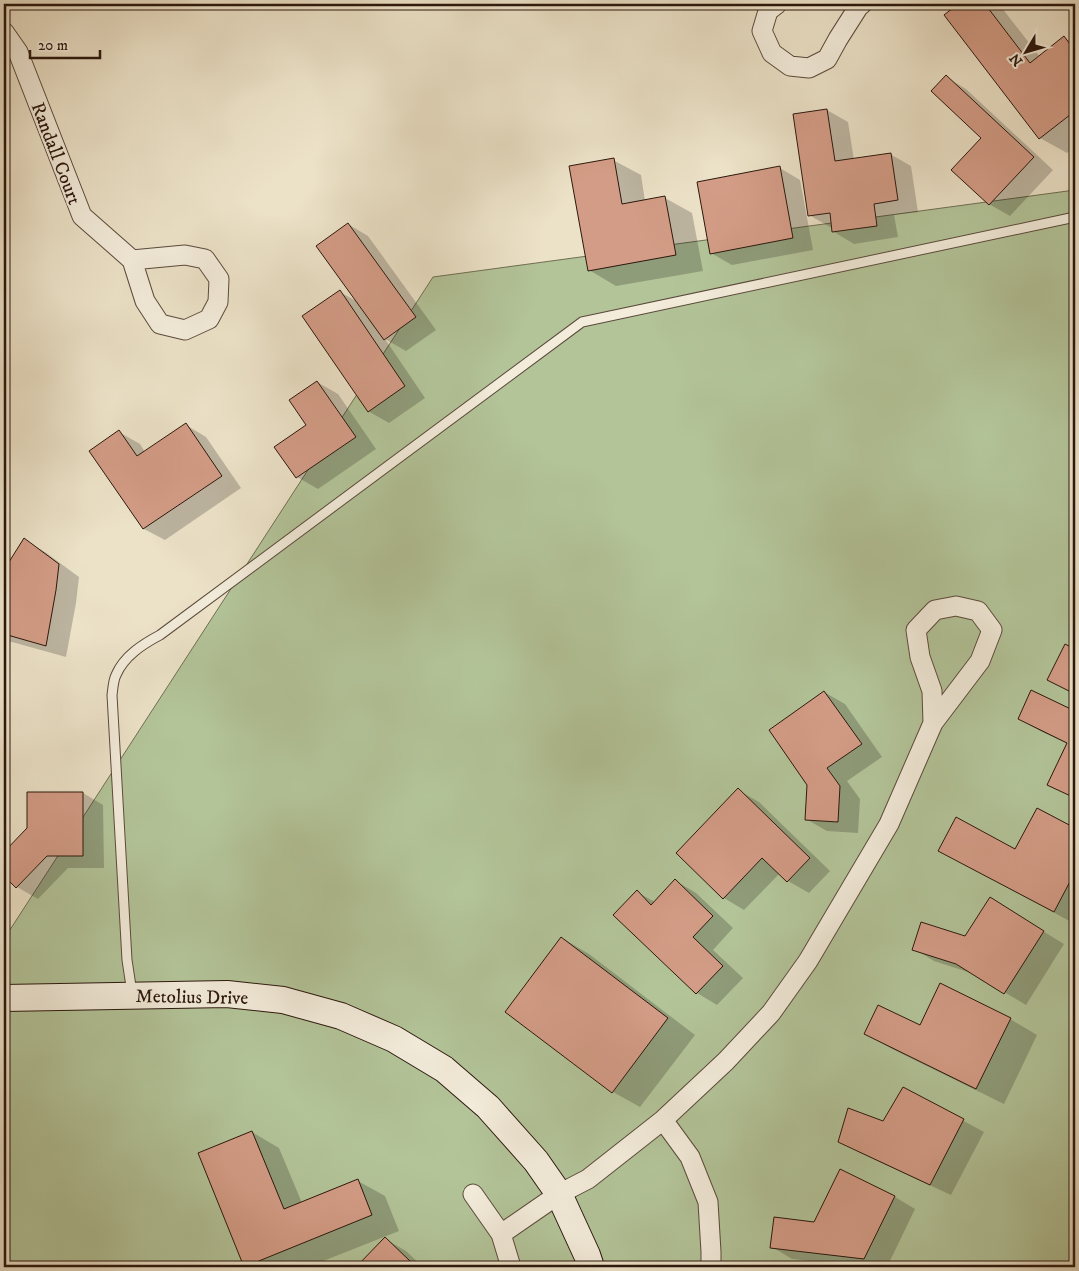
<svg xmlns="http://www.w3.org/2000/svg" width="1079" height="1271" viewBox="0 0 1079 1271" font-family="'IM FELL DW Pica',serif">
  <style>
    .green { fill: #b3c499; stroke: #6f6e53 }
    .shadow { fill: #0003 }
    .building { fill: #d39c86; stroke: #2b170d }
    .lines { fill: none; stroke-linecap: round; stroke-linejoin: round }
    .lane-casing { stroke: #5b4a3c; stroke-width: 11 }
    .street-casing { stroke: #5b4a3c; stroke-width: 21 }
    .secondary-casing { stroke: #2b170d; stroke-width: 28 }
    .lane { stroke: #f3ecdb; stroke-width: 9 }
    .street { stroke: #f3ecdb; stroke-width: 19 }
    .secondary { stroke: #f3ecdb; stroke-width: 26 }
    .labels { text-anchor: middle; stroke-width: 4; stroke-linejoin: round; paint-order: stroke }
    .street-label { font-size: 19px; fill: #2b170d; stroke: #f3ecdb }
  </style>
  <rect width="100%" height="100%" fill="#ece2c8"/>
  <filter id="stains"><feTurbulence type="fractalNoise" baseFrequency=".004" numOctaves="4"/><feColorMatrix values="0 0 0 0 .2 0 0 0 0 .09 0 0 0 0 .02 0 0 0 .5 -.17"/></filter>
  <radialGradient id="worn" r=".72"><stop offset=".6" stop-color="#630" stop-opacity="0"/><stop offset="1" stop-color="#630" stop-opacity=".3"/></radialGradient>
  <path class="green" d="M1075 190V1267H4V939L433 277Z"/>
  <path class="shadow" d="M960 4H995L1002 8 1040 57 1064 38 1075 44V147L1067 153 1040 138 945 15Z
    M946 77 966 89 1053 170 1010 216 989 204 983 138Z
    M827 110 848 122 854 160 890 154 911 166 918 212 894 215 898 237 854 244 834 232 833 227H830L809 215Z
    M613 160 641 175 645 201 665 198 692 213 703 271 616 286 589 270Z
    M780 168 800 180 813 250 732 265 711 253Z
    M348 224 368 236 436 330 406 351 385 339 425 398 389 423 368 411 340 292 358 302Z
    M317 382 338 394 376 449 318 489 297 477 276 447 308 425Z
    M186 425 206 437 241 488 165 540 144 529 91 451 119 432 140 444 145 452Z
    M24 540 45 552 79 577 76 603 66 657 12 642 4 643V572Z
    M1066 646 1075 651V694L1049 680Z
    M824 692 845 704 882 757 847 781 860 799 858 833 827 831 806 819Z
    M1032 692 1075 712V799L1049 784 1068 744 1040 731 1019 719Z
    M738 790 759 802 830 871 809 893 788 881 780 873 744 910 724 898Z
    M83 793 103 805 104 868H68L38 899 17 887 4 874V854L28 828Z
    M1038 809 1075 829V924L967 866 1016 851Z
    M676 881 696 893 733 928 713 950 743 978 717 1005 697 993 637 892 655 902Z
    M1010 911 1064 944 1026 1005 974 974 934 961 914 949 965 938Z
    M562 938 589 954 695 1035 640 1107 613 1092Z
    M1010 1019 1037 1035 1004 1104 892 1049 865 1034 920 1027Z
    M903 1088 984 1132 951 1195 860 1153 840 1141 884 1122Z
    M252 1132 279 1148 302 1203 358 1181 385 1196 399 1231 308 1267H247L245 1266Z
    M840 1170 895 1197 915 1209 887 1267H864L792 1259 772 1247 815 1223Z
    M385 1239 406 1251 423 1267H358Z"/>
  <path class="building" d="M958 4H985L1030 63 1064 36 1075 51V111L1039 139 944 15Z
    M946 75 1034 157 989 205 951 170 981 138 931 91Z
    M827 109 835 161 891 153 898 200 874 204 877 226 832 232 830 213 808 216 793 114Z
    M614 158 622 204 665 196 676 255 588 271 569 166Z
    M780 166 793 238 710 254 697 182Z
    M348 223 416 317 384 340 316 246Z
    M340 290 405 386 368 412 302 316Z
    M317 381 356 437 296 478 274 447 306 425 289 400Z
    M186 423 222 476 143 529 89 451 119 430 137 456Z
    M24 538 59 564 56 590 46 646 4 634V570Z
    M1065 644 1075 649V694L1047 680Z
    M1031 690 1075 711V798L1047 785 1067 743 1018 719Z
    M824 691 862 744 827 768 840 786 838 822 805 820 807 785 769 730Z
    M738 788 810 858 787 882 762 858 723 899 676 853Z
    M27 792H83V856H47L16 888 4 876V852L27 828Z
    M1037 808 1075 828V872L1054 912 938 851 956 817 1015 849Z
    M675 879 713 916 693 937 723 966 696 994 613 915 637 890 651 905Z
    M990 897 1044 931 1004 994 956 964 912 950 921 922 965 936Z
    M561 937 668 1018 612 1093 505 1012Z
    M940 983 1011 1018 976 1089 864 1034 878 1005 920 1025Z
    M903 1087 964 1119 930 1185 838 1142 848 1108 883 1121Z
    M252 1131 284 1209 358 1179 372 1215 244 1267 198 1153Z
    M840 1169 895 1196 864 1259 770 1248 774 1217 814 1222Z
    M385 1237 411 1262 406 1267H356Z"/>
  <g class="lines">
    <defs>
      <path id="lane" d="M132 993 127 960 112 695C113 689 113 681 116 675 124 656 143 644 160 635L582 322 1075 217"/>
      <path id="street" d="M777 4 768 11 762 31 772 53 790 66 809 68 827 59 838 39 859 6 862 4
        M4 32 18 52 82 216 132 260 145 301 160 324 185 330 209 319 218 302 219 279 205 259 185 255 132 260
        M663 1120 690 1157 708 1202 711 1252V1267
        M473 1194 501 1234 511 1267
        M501 1234 559 1194 588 1179 663 1120 726 1061 771 1013 808 961 889 824 933 723 980 661 992 630 978 611 956 606 935 610 916 630 920 657 932 691 933 723"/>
      <path id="secondary" d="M4 998 227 994 283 1000 341 1016 394 1039 444 1069 488 1107 536 1161 559 1194 587 1255 591 1267"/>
    </defs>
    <use href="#lane" class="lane-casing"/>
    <use href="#street" class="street-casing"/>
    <use href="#secondary" class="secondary-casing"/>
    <use href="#lane" class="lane"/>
    <use href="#street" class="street"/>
    <use href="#secondary" class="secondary"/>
  </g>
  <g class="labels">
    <g class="street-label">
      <text transform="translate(57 153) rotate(69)" y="7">Randall Court</text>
      <text transform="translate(192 996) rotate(1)" y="7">Metolius Drive</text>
    </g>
  </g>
  <rect width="1079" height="1271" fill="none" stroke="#ece2c8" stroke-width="20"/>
  <rect x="5" y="5" width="1069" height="1261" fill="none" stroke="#2b170d" stroke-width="2.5"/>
  <rect x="10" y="10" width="1059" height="1251" fill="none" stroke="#2b170d"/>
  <g transform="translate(1026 52) rotate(232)" stroke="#f3ecdb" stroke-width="4" paint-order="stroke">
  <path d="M0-4L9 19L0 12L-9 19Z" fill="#2b170d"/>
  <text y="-8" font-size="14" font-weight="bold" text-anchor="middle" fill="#2b170d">N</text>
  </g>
  <path d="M30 50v8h70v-8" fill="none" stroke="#2b170d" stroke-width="2.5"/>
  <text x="38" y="50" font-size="15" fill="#2b170d" stroke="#f3ecdb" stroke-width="4" paint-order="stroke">20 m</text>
  <rect width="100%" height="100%" filter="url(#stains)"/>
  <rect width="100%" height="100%" fill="url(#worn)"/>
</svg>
